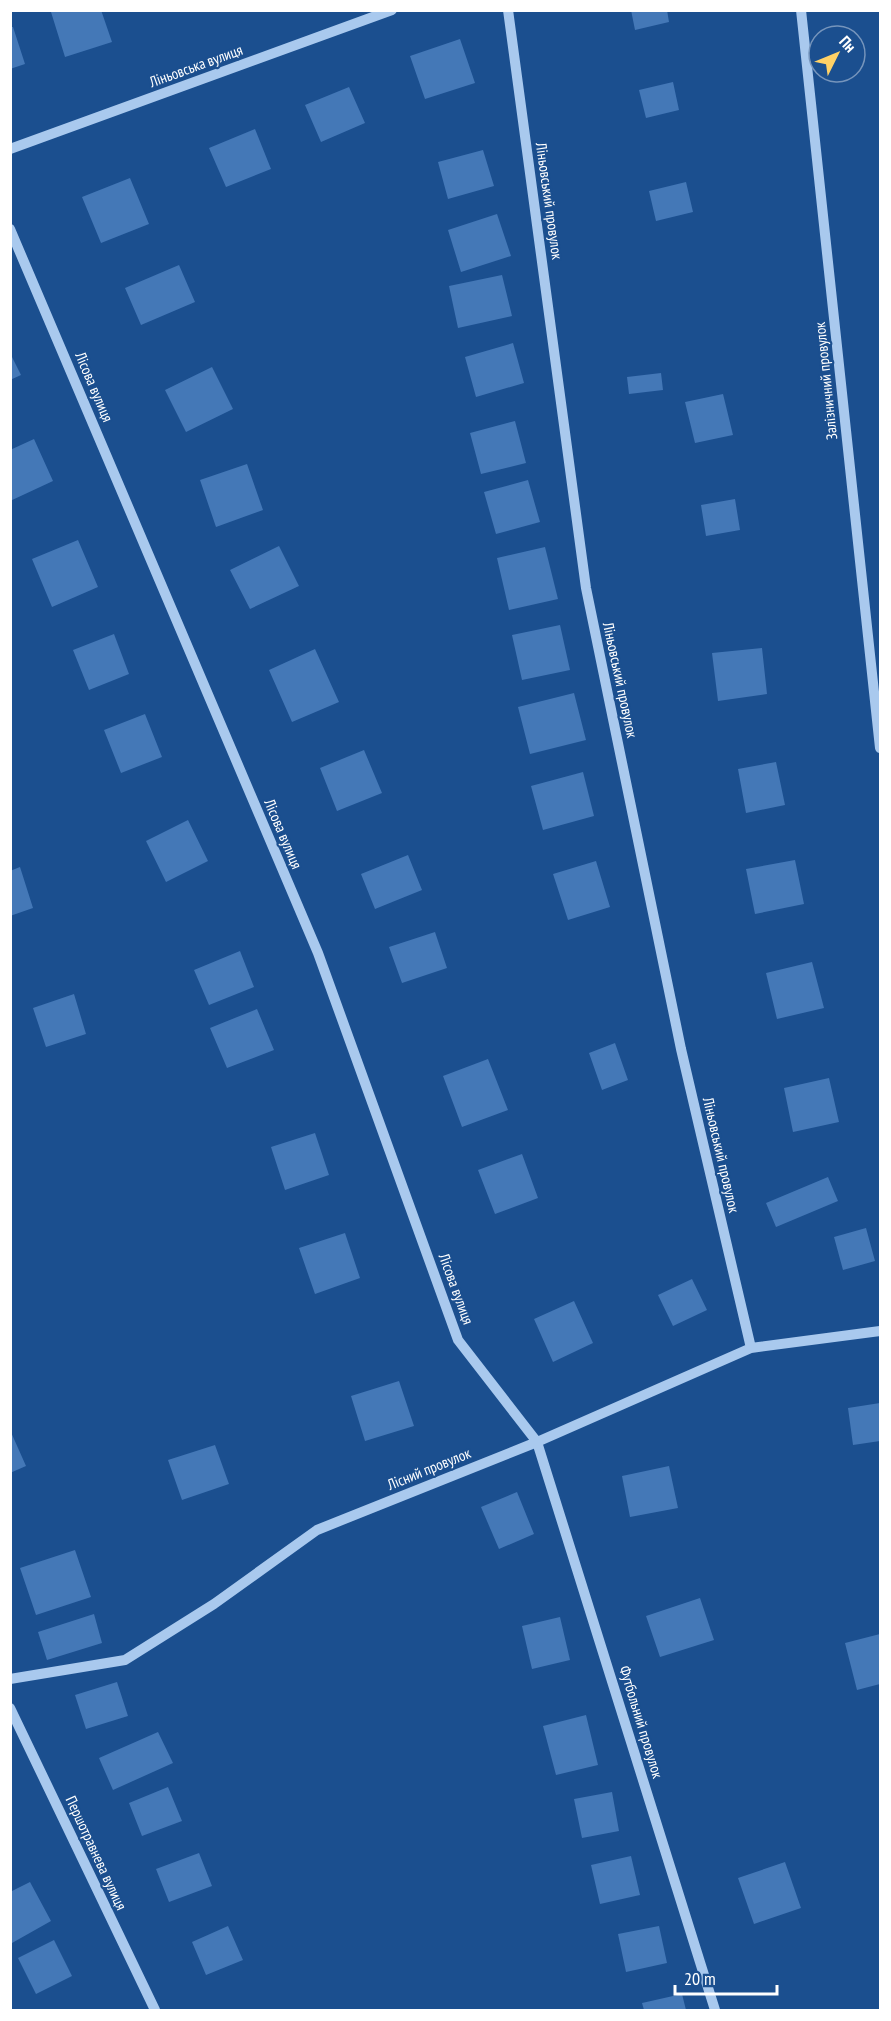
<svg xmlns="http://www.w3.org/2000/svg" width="891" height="2021" viewBox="0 0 891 2021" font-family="'PT Sans Narrow',sans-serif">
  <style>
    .building { fill: #4478b7 }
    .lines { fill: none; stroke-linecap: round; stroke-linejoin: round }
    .minor { stroke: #a9c9ee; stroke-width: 10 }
    .labels { text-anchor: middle; stroke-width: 4.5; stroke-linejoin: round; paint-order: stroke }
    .street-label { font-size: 15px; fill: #fff; stroke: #1b4f8f }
  </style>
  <rect width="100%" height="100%" fill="#1b4f8f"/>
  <path class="building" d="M56 10H101L112 42 65 57 51 12Z
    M631 10H667L669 22 635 30Z
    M10 27H13L25 64 10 69Z
    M460 39 475 83 425 99 410 56Z
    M673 82 679 110 646 118 639 90Z
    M349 87 365 123 321 142 305 105Z
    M255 129 271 169 226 187 209 148Z
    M483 150 494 186 448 199 438 162Z
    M130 178 149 224 101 243 82 197Z
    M686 182 693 212 656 221 649 191Z
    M497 214 511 256 461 272 448 230Z
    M179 265 195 302 141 325 125 288Z
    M502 275 512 316 458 328 449 286Z
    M513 343 524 383 476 397 465 357Z
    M10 353 21 375 10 380Z
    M212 367 233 409 186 432 165 390Z
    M661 373 663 390 629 394 627 377Z
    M723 394 733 435 695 443 685 402Z
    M515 421 526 463 481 474 470 433Z
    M34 439 53 481 10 501V450Z
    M247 464 263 510 216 527 200 480Z
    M528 480 540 522 496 534 484 492Z
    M735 499 740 530 706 536 701 505Z
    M78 540 98 587 52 607 32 559Z
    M279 546 299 586 250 609 230 570Z
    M545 547 558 599 509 610 497 558Z
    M560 625 570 670 522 680 512 635Z
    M114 634 129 674 89 690 73 650Z
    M762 648 767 694 718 701 712 653Z
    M315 649 339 702 292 722 269 670Z
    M574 693 586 740 530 754 518 707Z
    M145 714 162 757 121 773 104 730Z
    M364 750 382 793 337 811 320 768Z
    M776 762 785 805 746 813 738 769Z
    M583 772 594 816 543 830 531 786Z
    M188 820 208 861 166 882 146 841Z
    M408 855 422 890 375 909 361 874Z
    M795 860 804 904 755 914 746 869Z
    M596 861 610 907 568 920 553 874Z
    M20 867 33 908 10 916V871Z
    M435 932 447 968 402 983 389 947Z
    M240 951 254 987 209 1005 194 970Z
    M812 962 824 1008 777 1019 766 973Z
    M74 994 86 1034 46 1047 33 1008Z
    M257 1009 274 1050 227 1068 210 1028Z
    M615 1043 628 1080 602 1090 589 1053Z
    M488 1059 508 1110 462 1127 443 1076Z
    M829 1078 839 1122 793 1132 784 1088Z
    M315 1133 329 1175 285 1190 271 1147Z
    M522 1154 538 1198 495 1214 478 1170Z
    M828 1177 838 1201 776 1227 766 1203Z
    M866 1228 875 1261 843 1270 834 1237Z
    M345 1233 360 1278 315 1294 299 1248Z
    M692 1279 707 1310 673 1326 658 1295Z
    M574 1301 593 1343 553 1362 534 1319Z
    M399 1381 414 1426 365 1441 351 1396Z
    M880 1403V1441L853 1445 848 1408Z
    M10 1430 26 1466 10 1473Z
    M215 1445 229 1484 182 1500 168 1460Z
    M669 1466 678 1508 630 1517 622 1476Z
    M517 1492 534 1534 499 1549 481 1507Z
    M75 1550 91 1597 36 1615 20 1568Z
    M700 1598 714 1640 660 1657 646 1616Z
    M94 1614 102 1643 47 1660 38 1632Z
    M560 1617 570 1660 532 1669 522 1626Z
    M880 1634V1684L857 1690 845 1643Z
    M117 1682 128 1716 86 1729 75 1695Z
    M586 1715 598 1765 556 1775 543 1726Z
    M158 1732 173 1763 113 1790 99 1758Z
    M168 1787 182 1821 142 1836 129 1803Z
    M612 1792 619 1831 582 1838 574 1799Z
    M199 1853 212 1886 169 1902 156 1869Z
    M631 1856 640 1895 600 1904 591 1865Z
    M785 1862 801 1908 754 1924 738 1878Z
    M30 1882 51 1921 12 1943 10 1892Z
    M228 1926 243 1960 206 1975 192 1942Z
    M659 1926 667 1963 626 1972 618 1934Z
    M54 1940 72 1976 36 1994 18 1958Z
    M682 1994 686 2010H644L642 2003Z"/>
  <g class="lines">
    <path class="minor" d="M508 10 586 588 681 1049 751 1348
      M801 10 880 748
      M10 149 392 10
      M10 229 318 953 458 1340 537 1442 715 2010
      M10 1679 125 1660 214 1604 317 1530 537 1442 751 1348 880 1331
      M10 1708 155 2010"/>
  </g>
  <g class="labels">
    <g class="street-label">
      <text transform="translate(196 66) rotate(-20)" y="5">Ліньовська вулиця</text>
      <text transform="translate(549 201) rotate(82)" y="5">Ліньовський провулок</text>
      <text transform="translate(826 381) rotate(-96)" y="5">Залізничний провулок</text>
      <text transform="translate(94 387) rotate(67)" y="5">Лісова вулиця</text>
      <text transform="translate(620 680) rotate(78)" y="5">Ліньовський провулок</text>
      <text transform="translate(283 834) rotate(67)" y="5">Лісова вулиця</text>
      <text transform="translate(721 1155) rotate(77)" y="5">Ліньовський провулок</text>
      <text transform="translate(456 1289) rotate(70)" y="5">Лісова вулиця</text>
      <text transform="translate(429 1469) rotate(-22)" y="5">Лісний провулок</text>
      <text transform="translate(641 1722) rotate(73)" y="5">Футбольний провулок</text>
      <text transform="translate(96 1853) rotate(65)" y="5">Першотравнева вулиця</text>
    </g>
  </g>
  <rect width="891" height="2021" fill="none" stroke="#ffffff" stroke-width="24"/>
  <g transform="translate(837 54) rotate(47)"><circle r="28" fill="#1b4f8f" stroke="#7695bc" stroke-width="1.5"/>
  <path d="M0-4.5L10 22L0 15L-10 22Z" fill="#ffd166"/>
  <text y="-9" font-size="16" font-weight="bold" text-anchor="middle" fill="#ffffff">Пн</text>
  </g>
  <path d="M675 1985v9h102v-9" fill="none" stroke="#ffffff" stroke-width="3"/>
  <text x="684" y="1985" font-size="18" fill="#ffffff" stroke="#1b4f8f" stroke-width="4.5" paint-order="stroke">20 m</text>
</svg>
